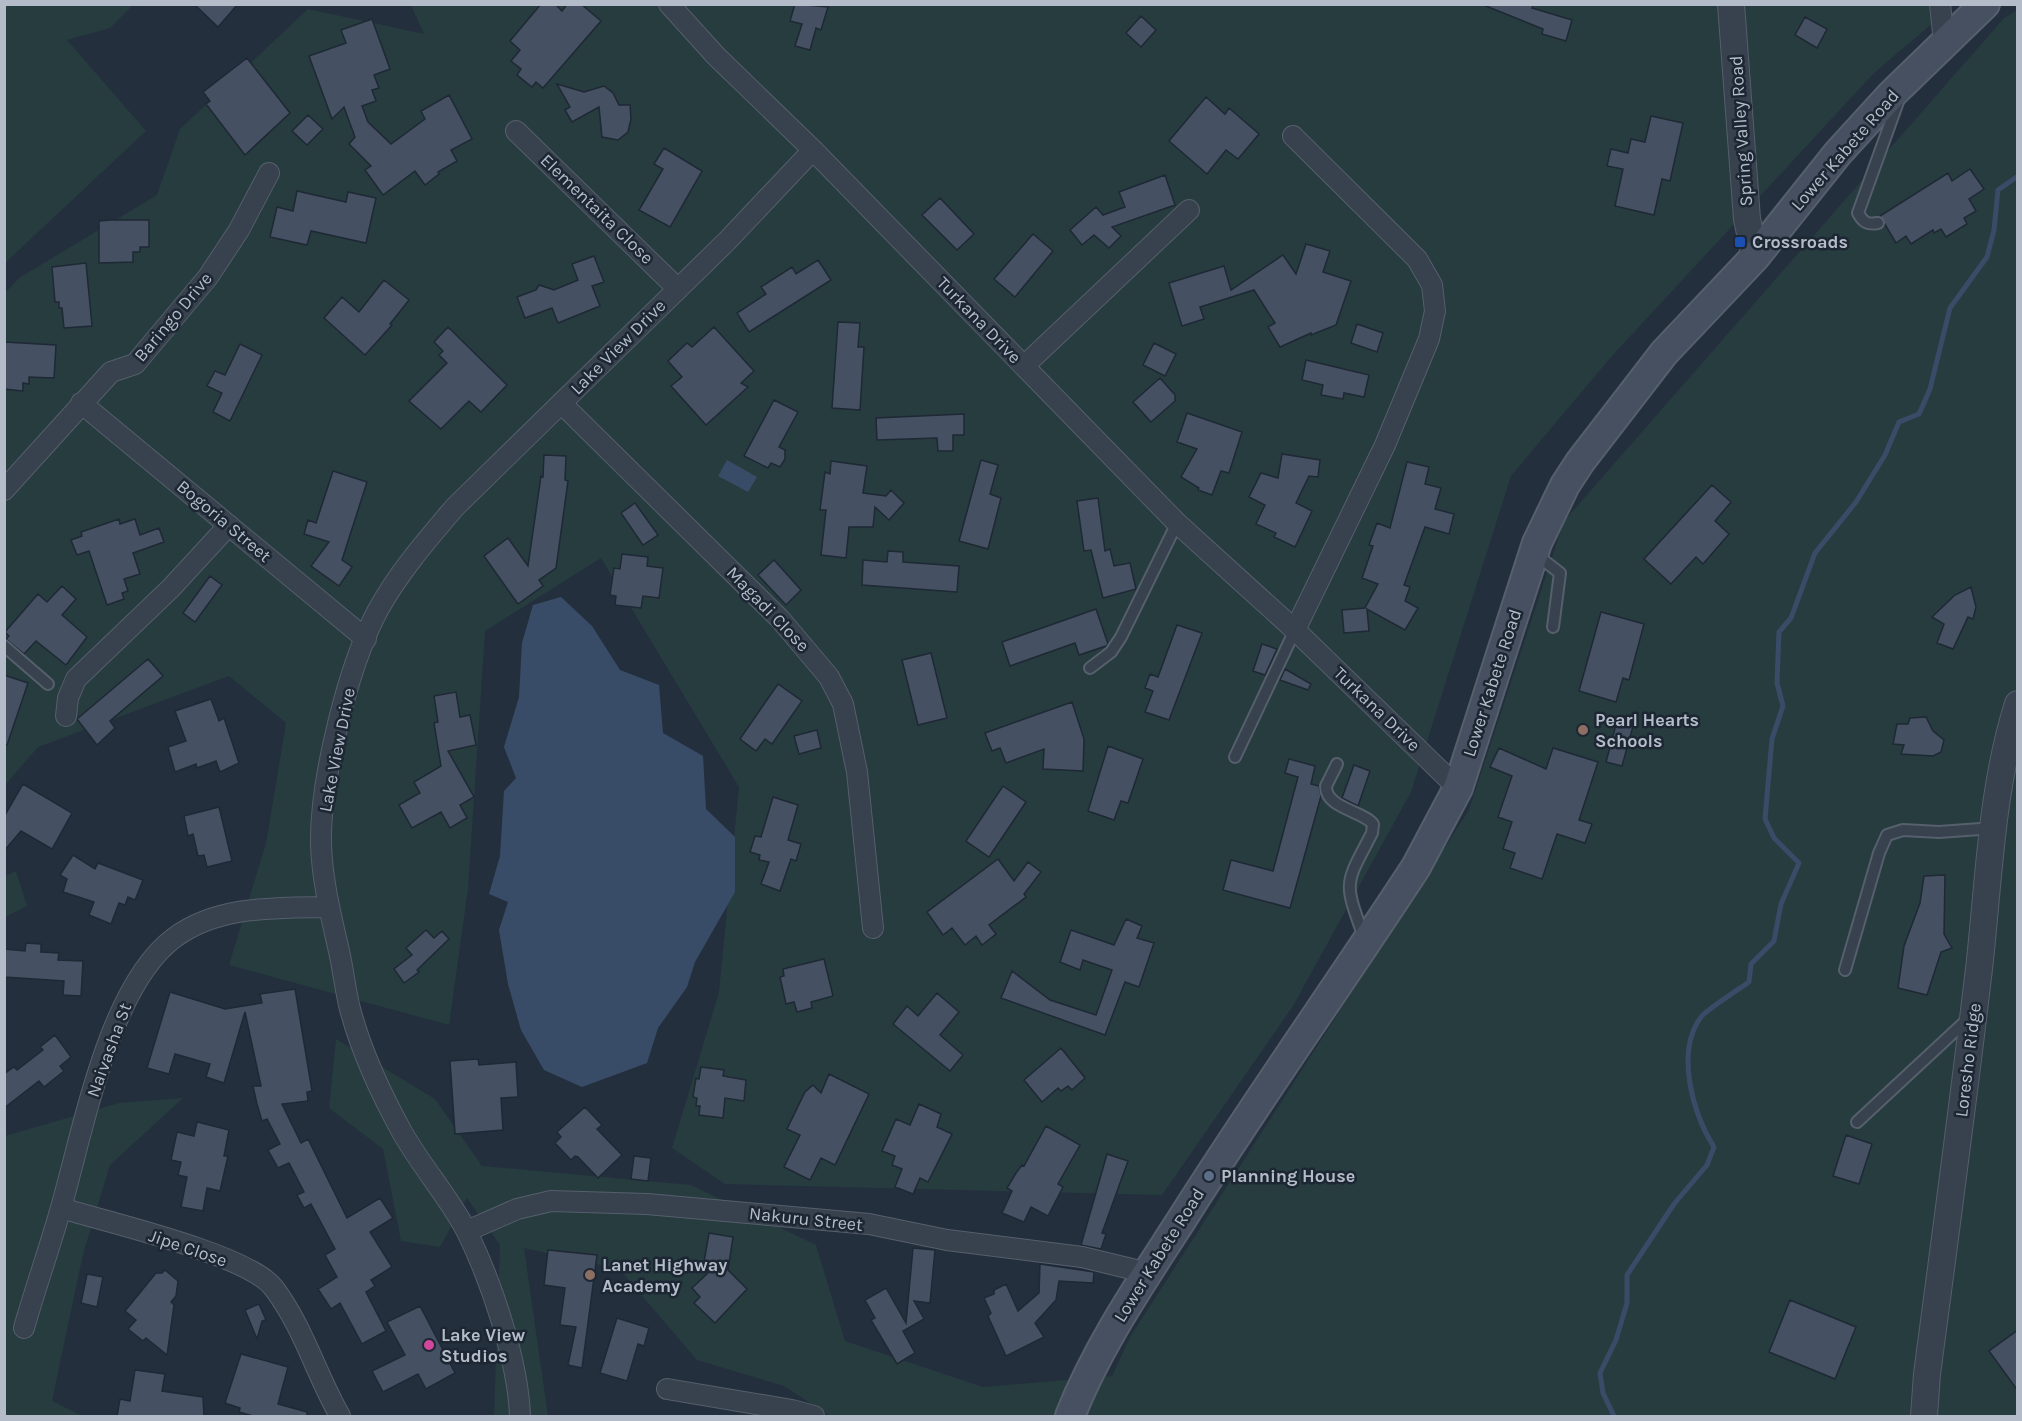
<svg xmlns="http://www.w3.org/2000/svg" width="2022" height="1421" viewBox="0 0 2022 1421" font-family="Karla,sans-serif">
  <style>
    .green { fill: #263c3f }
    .water { fill: #394c67 }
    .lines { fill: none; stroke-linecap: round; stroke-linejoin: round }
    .stream { stroke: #394c67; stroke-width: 5 }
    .building { fill: #455162; stroke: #1f2835; stroke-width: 1.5 }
    .service-casing { stroke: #565f6c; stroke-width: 14 }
    .minor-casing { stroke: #565f6c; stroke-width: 22 }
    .tertiary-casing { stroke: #565f6c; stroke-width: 28 }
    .secondary-casing { stroke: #565f6c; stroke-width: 32 }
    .service { stroke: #38414e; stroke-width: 10 }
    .minor { stroke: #38414e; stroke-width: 20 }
    .tertiary { stroke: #38414e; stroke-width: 26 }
    .secondary { stroke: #465061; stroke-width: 28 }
    .transit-dot { fill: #1a4fb4; stroke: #1d2633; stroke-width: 2 }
    .education-dot { fill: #8d6e63; stroke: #1d2633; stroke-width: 2 }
    .service-dot { fill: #5c6f8a; stroke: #1d2633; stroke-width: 2 }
    .hotel-dot { fill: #d1479c; stroke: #1d2633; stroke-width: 2 }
    .labels { text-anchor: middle; stroke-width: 5; stroke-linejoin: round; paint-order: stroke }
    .street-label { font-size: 18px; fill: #b4bcc9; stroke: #1d2633 }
    .poi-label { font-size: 18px; font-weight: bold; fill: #b4bcc9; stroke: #1d2633; text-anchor: start }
  </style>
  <rect width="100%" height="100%" fill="#242f3e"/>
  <path class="green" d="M5 4 133 5 110 28 67 40 146 131 5 263Z
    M411 5H1954L1874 73 1611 357 1511 476 1411 792 1293 1006 1162 1195 725 1184 672 1148 719 992 739 787 601 558 485 631 468 889 449 1025 229 965 266 843 286 723 229 676 38 747 5 785V293L19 278 157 195 180 129 308 9 424 34Z
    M2017 10V1416H830L784 1386 697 1360 619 1269 524 1248 548 1416H494L500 1245 467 1198 440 1247 401 1241 383 1149 329 1108 336 1039 435 1099 482 1166 691 1185 816 1245 845 1341 983 1387 1112 1376 1130 1337 1469 810 1564 521 2004 18Z
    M16 871 27 906 5 917V876Z
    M183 1098 110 1165 83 1254 52 1401 82 1416H5V1136L119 1103Z"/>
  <path class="water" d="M727 460 757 477 748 492 718 476Z
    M561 597 592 626 620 670 659 685 663 733 703 756 706 809 735 837V892L695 962 687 987 658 1028 647 1063 582 1087 544 1070 521 1030 508 984 499 930 508 902 489 894 500 856 504 791 516 778 504 747 519 697 522 643 533 605Z"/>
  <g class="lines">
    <path class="stream" d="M1614 1416 1603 1393 1600 1373 1616 1340 1627 1303V1275L1674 1204 1707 1165 1714 1147C1693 1114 1675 1052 1701 1017 1705 1011 1739 989 1749 982L1751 964 1774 941 1781 904 1799 863 1774 838 1765 819 1772 739 1783 706 1777 683 1779 632 1791 618 1815 553 1856 502 1885 455 1899 422 1919 414 1930 389 1950 308 1987 257 1994 230 1998 190 2018 176"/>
  </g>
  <path class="building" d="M194 4H238L218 27Z
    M541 4H555L562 11 567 4H581L601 21 543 88 536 82 532 87 517 75 521 69 511 61 520 50 510 41Z
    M795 4 828 7 821 30 816 28 810 50 795 46 802 24 790 21Z
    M1481 4H1534L1532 8 1572 20 1566 41 1542 34 1543 29Z
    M1141 16 1156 30 1141 47 1126 33Z
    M1805 17 1827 29 1817 48 1795 35Z
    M372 19 390 69 374 75 379 88 372 90 376 101 362 106 368 122 391 144 425 119 421 111 449 95 472 139 451 150 457 161 438 172 439 174 425 185 415 171 383 195 365 170 371 166 349 144 355 137 344 107 332 119 309 56 346 43 341 30Z
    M247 58 290 113 245 155 206 104 210 101 203 92Z
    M557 84 584 92 604 86 613 93 619 105H630L631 119 628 132 618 140 602 137 599 107 572 122 565 110 570 107Z
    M1206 97 1225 114 1229 108 1259 134 1238 159 1226 150 1207 174 1169 141Z
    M308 115 323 129 307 145 292 131Z
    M1651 116 1683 123 1670 181 1662 179 1654 215 1615 206 1623 169 1607 166 1611 149 1628 153 1631 139 1645 142Z
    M664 148 702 171 670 227 639 210 663 169 654 164Z
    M1970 169 1984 189 1969 199 1976 211 1964 218 1967 224 1946 237 1941 229 1934 233 1933 230 1911 244 1906 236 1896 243 1880 216 1948 173 1952 181Z
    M1165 175 1175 205 1112 227 1121 236 1109 248 1094 235 1082 245 1070 230 1096 207 1103 215 1125 207 1119 192Z
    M297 191 346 202 348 192 376 198 366 243 311 231 307 245 270 237 277 207 293 211Z
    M940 198 974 234 957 250 922 215Z
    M111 220H149V247H140V252H133V262L99 263V221Z
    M1033 234 1053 251 1015 297 994 279Z
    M1306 244 1330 251 1323 272 1351 281 1336 325 1311 335V333L1280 347 1268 327 1275 323 1254 290 1200 307 1204 319 1182 326 1169 283 1224 266 1231 290 1283 255 1296 274Z
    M594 256 604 282 592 286 600 306 558 323 552 308 525 318 517 297 536 290 539 285 554 290 578 280 572 264Z
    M818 260 831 280 749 332 737 313 766 294 761 287 792 267 796 274Z
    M86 263 92 326 64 328 62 308H59V302H55L52 267Z
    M384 280 409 300 390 324 392 325 365 355 324 318 342 297 359 312Z
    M838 322 860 323 858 347H864L860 410 832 408Z
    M1357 324 1383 333 1377 352 1351 343Z
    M448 327 507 385 481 412 469 401 441 429 409 401 447 363 439 355 443 351 434 342Z
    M714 327 754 371 741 383 748 387 706 425 671 386 682 377 668 361 687 343 692 347Z
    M4 342 56 345 54 378 29 377V384L23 383V391L4 389Z
    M1154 343 1176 354 1165 376 1143 365Z
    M240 344 262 355 230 421 213 412 222 393 207 386 215 371 225 375Z
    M1306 360 1369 375 1364 397 1344 393 1343 399 1321 395 1323 385 1302 380Z
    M1160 378 1175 395V401L1151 422 1133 402Z
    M774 400 798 412 779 447 785 450V459L780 467 771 463 768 468 744 456Z
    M1187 413 1242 432 1229 473 1221 471 1212 495 1198 490 1199 488 1181 477 1197 449 1177 442Z
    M964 414V435H953V451H938L937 438 877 440 876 418Z
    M1282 454 1320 460 1318 477 1309 476 1296 503 1312 511 1295 547 1274 537 1276 533 1256 524 1265 505 1249 497 1261 473 1278 478Z
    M544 455 566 456 565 480 568 481 556 568 539 580 543 586 518 604 484 556 508 538 528 566 541 476 543 477Z
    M981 460 998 465 990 494 1001 498 988 549 959 541Z
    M831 461 867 466 863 493 886 496 891 490 904 503 889 520 875 507 873 527H849L846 558 821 555 826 510H820L825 472 830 474Z
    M1407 462 1429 467 1425 484 1441 488 1435 509 1454 514 1449 534 1425 527 1404 585 1410 587 1405 601 1418 608 1405 630 1367 609 1369 631 1344 633 1342 610 1365 608 1378 584 1362 578 1373 546 1369 545 1377 523 1390 528Z
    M333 471 367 482 342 560 352 567 339 586 311 566 329 542 304 534 308 520 316 523Z
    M1712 485 1731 502 1715 521 1729 534 1703 564 1696 557 1671 584 1644 559Z
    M1098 498 1105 551 1110 549 1114 566 1130 563 1136 589 1103 598 1091 550 1084 551 1077 501Z
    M635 503 658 535 643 545 621 513Z
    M119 519 120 524 135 519 140 535 159 528 164 542 133 553 140 574 124 579 128 591 122 593 124 599 107 605 89 551 77 555 71 540 82 536 81 532Z
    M888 551 903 552V562L959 566 957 592 862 585 863 560 887 562Z
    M622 554 648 557 647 566 663 568 659 598 643 596 641 608 615 605 616 596 610 595 614 568 620 569Z
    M774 560 801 590 786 605 758 575Z
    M210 576 222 585 195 622 183 613Z
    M62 586 76 599 62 615 87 637 66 665 36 641 24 654 6 639 9 636 5 632 38 594 47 602Z
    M1971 587 1976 607 1973 619 1968 617 1953 649 1937 643 1944 624 1932 617 1955 595Z
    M1096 609 1108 644 1106 646 1079 655 1075 643 1010 666 1002 642Z
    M1601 612 1644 624 1629 680 1623 678 1616 702 1579 691Z
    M1177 625 1202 633 1169 720 1145 712 1153 691 1145 688 1150 674 1158 677Z
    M1262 644 1277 649 1265 675 1253 671Z
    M931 653 947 718 918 725 902 660Z
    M148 659 163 676 110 721 115 728 97 745 77 719Z
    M1285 669 1311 684 1308 690 1280 680Z
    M4 675 28 683 7 745H4Z
    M778 684 802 701 772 744 765 739 756 751 740 739Z
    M456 692 460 717 470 715 476 745 448 751 474 797 460 805 467 818 450 828 441 812 412 828 399 805 420 793 414 782 441 766 434 723 438 722 434 696Z
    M211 699 219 721 224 718 239 763 220 772 216 761 197 768 196 764 175 772 168 747 186 741 175 711Z
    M1072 702 1084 739 1083 771 1043 769 1044 749 1006 763 1000 748 992 751 985 733Z
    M1926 717 1933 731 1944 740 1941 752 1933 756 1901 754 1904 745 1893 744 1897 724H1908L1910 718Z
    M1617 721 1633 726 1622 766 1606 762Z
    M817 730 821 748 799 754 794 736Z
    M1108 746 1143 759 1128 803 1121 801 1114 820 1088 811Z
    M1499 748 1546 769 1553 748 1598 762 1579 820 1592 824 1585 843 1557 834 1542 879 1510 868 1515 853 1503 849 1512 822 1498 817 1512 776 1490 767Z
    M1289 759 1315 766 1311 784 1319 786 1321 796 1290 908 1223 890 1231 860 1273 871 1298 777 1285 773Z
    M1354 765 1370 771 1358 806 1342 798Z
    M23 784 72 813 52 849 21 831 4 851V817Z
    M1003 786 1026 802 989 857 966 841Z
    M773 797 798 805 788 840 801 844 796 861 791 859 780 891 761 884 769 862 759 860 760 855 750 852 755 836 761 837Z
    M219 807 232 861 207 867 204 855 198 856 193 834 188 836 184 816Z
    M73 855 95 869 98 863 143 880 135 900 128 897 125 905 119 903 111 924 89 915 94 902 63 892 67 879 60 875Z
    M998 859 1014 881 1028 862 1041 872 1024 894 1026 897 989 925 996 934 982 945 976 936 965 945 952 928 943 935 927 912Z
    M1945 875 1944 934 1952 948 1941 952 1927 995 1898 988 1904 946 1920 903 1924 876Z
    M1126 919 1142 926 1137 938 1154 943 1139 987 1125 982 1105 1035 1001 998 1012 971 1050 1000 1096 1015 1112 970 1083 960 1080 970 1060 962 1071 930 1114 945Z
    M426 930 434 938 442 931 449 939 417 970 419 972 404 983 394 969 412 955 406 948Z
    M26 943 41 944V952L59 953 58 960 83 961 81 996 63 995 64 981 4 977V949L25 951Z
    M824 959 833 996 811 1002 812 1008 797 1012 794 1002 786 1004 780 977 784 976 783 969Z
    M295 989 312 1091 307 1092 308 1101 282 1104 301 1143 308 1139 347 1218 380 1198 393 1218 370 1232 392 1267 371 1280 375 1286 366 1292 386 1331 362 1344 340 1303 331 1309 318 1289 337 1277 325 1255 335 1249 311 1204 304 1208 297 1195 304 1192 289 1163 278 1168 268 1150 280 1144 267 1119 262 1121 257 1104 253 1086H261L245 1012 224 1083 206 1077 210 1064 175 1054 169 1074 147 1068 170 992 225 1009 262 1003 260 994Z
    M937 993 959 1012 940 1035 963 1055 950 1071 893 1024 907 1006 918 1016Z
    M55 1035 71 1057 60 1066 64 1071 44 1087 39 1081 4 1108V1074L14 1067 17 1070 43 1050 40 1047Z
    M1061 1048 1085 1078 1072 1090 1068 1086 1061 1091 1058 1088 1042 1102 1024 1080Z
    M478 1059 479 1065 516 1062 518 1097 501 1098 503 1130 455 1134 450 1061Z
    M701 1067 724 1070 723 1076 746 1080 744 1101 725 1098 723 1118 699 1115 700 1106H696L697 1098 693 1097 696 1078 699 1079Z
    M829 1074 869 1094 835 1165 821 1158 810 1180 784 1167 800 1135 787 1129 805 1092 813 1085 821 1093Z
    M919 1104 941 1114 937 1127 952 1134 928 1182 920 1178 913 1194 895 1187 902 1169 892 1165 895 1156 882 1151 896 1119 910 1125Z
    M585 1107 602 1125 597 1129 622 1155 598 1178 578 1157 575 1156 571 1160 555 1143 561 1137 557 1132Z
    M197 1122 229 1130 224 1156H228L220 1191 207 1188 203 1211 181 1207 187 1177 178 1175 181 1162 171 1160 177 1132 194 1136Z
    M1046 1126 1080 1145 1058 1184 1063 1187 1048 1216 1031 1207 1024 1222 1002 1213 1012 1191 1007 1188 1016 1173 1022 1165 1024 1166Z
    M1846 1135 1872 1144 1859 1184 1833 1176Z
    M1107 1154 1128 1161 1102 1233 1106 1234 1101 1249 1081 1245Z
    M634 1156 651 1158 648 1181 631 1179Z
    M709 1233 733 1237 728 1270 747 1289 715 1323 694 1303 700 1297 692 1288 708 1273 703 1268Z
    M913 1248 935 1250 930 1303 914 1301 924 1319 903 1331 915 1353 897 1364 871 1320 875 1318 865 1300 886 1288 906 1323Z
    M548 1250 597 1255 582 1368 568 1365 576 1327 560 1325 565 1288 544 1285Z
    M1040 1264 1094 1272 1093 1283 1059 1281 1056 1300 1035 1323 1044 1337 1006 1356 988 1316 991 1313 984 1298 994 1294V1290L1006 1284 1018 1311 1039 1293Z
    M165 1270 178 1281 176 1296 171 1302 174 1305 167 1355 146 1338 143 1341 128 1329 136 1320 125 1311 156 1273H162Z
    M87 1274 103 1277 97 1307 81 1303Z
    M1790 1300 1856 1327 1835 1379 1769 1352Z
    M259 1304 266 1320 262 1321 257 1339 245 1310Z
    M420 1306 455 1373 426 1389 418 1374 383 1392 372 1371 405 1355 387 1322Z
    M617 1318 649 1328 644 1346 638 1344 627 1381 600 1373Z
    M2018 1330V1391L1989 1351Z
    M241 1354 288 1367 278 1404 307 1412V1416H253L239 1412 240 1408 225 1403Z
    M135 1370 165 1374 162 1391 203 1397 204 1416H117L120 1399 130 1401Z"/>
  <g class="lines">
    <defs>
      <path id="service" d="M1878 223C1867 225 1863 222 1858 213L1898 102
        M1534 553 1560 573 1553 627
        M4 646 48 684
        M1090 668 1111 652 1121 637 1177 523
        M1235 757 1295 630
        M1337 764 1326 786C1325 808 1363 811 1373 824L1372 833C1345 885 1343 880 1364 937
        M1845 970 1879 853 1887 835 1903 830 1939 832 1994 828
        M1857 1122 1969 1018"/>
      <path id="minor" d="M669 4 716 56 813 150 1177 523 1295 630 1458 788
        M1940 4 1944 43
        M516 131 677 288
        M1293 136 1417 259 1432 285 1435 311 1429 339 1385 445 1295 630
        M1024 366 1189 210
        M81 403 366 639
        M561 403 780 619 829 677 843 704 857 772 873 928
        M4 490 111 372 135 364 208 277 239 230 269 173
        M66 716 68 698 76 679 171 588 229 525
        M61 1208C107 1222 246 1254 273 1287 303 1326 316 1374 340 1416
        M467 1231 517 1209 551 1201 647 1204 869 1224 947 1240 1082 1257 1148 1273
        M24 1328C35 1289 49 1250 60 1211 83 1133 108 987 174 938 218 905 277 908 328 907
        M667 1389 792 1410 814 1416
        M520 1416C518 1361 492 1283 467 1232 451 1200 421 1166 402 1132 380 1092 360 1049 349 1005 345 987 343 969 339 951 331 916 322 880 321 844 320 780 348 666 378 610 399 572 427 540 455 507L727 241 813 150"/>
      <path id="tertiary" d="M1731 4 1747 219 1755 257
        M1924 1416 1927 1374C1945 1239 1963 1104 1979 969 1989 880 1991 789 2018 704"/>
      <path id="secondary" d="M1070 1416C1098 1345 1141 1283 1182 1219 1257 1100 1339 985 1416 867L1458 788 1537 543 1565 485 1580 462 1664 353 1755 257 1838 153 1891 95 1985 4"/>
    </defs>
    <use href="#service" class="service-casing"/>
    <use href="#minor" class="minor-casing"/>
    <use href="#tertiary" class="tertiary-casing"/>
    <use href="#secondary" class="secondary-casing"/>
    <use href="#service" class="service"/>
    <use href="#minor" class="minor"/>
    <use href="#tertiary" class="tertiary"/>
    <use href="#secondary" class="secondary"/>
  </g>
  <rect class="transit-dot" x="1734" y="236" width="12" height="12" rx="3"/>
  <g class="education-dot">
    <circle cx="1583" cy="730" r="6"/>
    <circle cx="590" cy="1275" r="6"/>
  </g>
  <circle class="service-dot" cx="1209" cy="1176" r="6"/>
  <circle class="hotel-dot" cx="429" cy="1345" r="6"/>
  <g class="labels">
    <g class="street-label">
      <text transform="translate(1741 131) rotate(-94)" y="6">Spring Valley Road</text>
      <text transform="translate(1845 150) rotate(-49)" y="6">Lower Kabete Road</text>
      <text transform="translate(597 209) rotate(44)" y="6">Elementaita Close</text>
      <text transform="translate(173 317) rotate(-50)" y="6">Baringo Drive</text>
      <text transform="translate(979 320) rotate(46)" y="6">Turkana Drive</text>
      <text transform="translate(618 347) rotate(-45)" y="6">Lake View Drive</text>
      <text transform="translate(224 521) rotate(40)" y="6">Bogoria Street</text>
      <text transform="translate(768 609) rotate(46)" y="6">Magadi Close</text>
      <text transform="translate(1492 683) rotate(-72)" y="6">Lower Kabete Road</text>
      <text transform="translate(1377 709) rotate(44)" y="6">Turkana Drive</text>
      <text transform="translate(337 750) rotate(-79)" y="6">Lake View Drive</text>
      <text transform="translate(109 1050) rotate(-70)" y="6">Naivasha St</text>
      <text transform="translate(1968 1060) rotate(-83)" y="6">Loresho Ridge</text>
      <text transform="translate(806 1219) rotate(6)" y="6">Nakuru Street</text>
      <text transform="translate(188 1248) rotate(19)" y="6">Jipe Close</text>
      <text transform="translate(1159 1255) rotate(-58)" y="6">Lower Kabete Road</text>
    </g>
    <g class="poi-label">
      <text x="1752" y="248">Crossroads</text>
      <text x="1595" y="726">Pearl Hearts<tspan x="1595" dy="21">Schools</tspan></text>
      <text x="1221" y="1182">Planning House</text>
      <text x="602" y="1271">Lanet Highway<tspan x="602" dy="21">Academy</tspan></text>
      <text x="441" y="1341">Lake View<tspan x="441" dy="21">Studios</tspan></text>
    </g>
  </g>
  <rect width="2022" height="1421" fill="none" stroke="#b4bcc9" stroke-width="12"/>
</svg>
